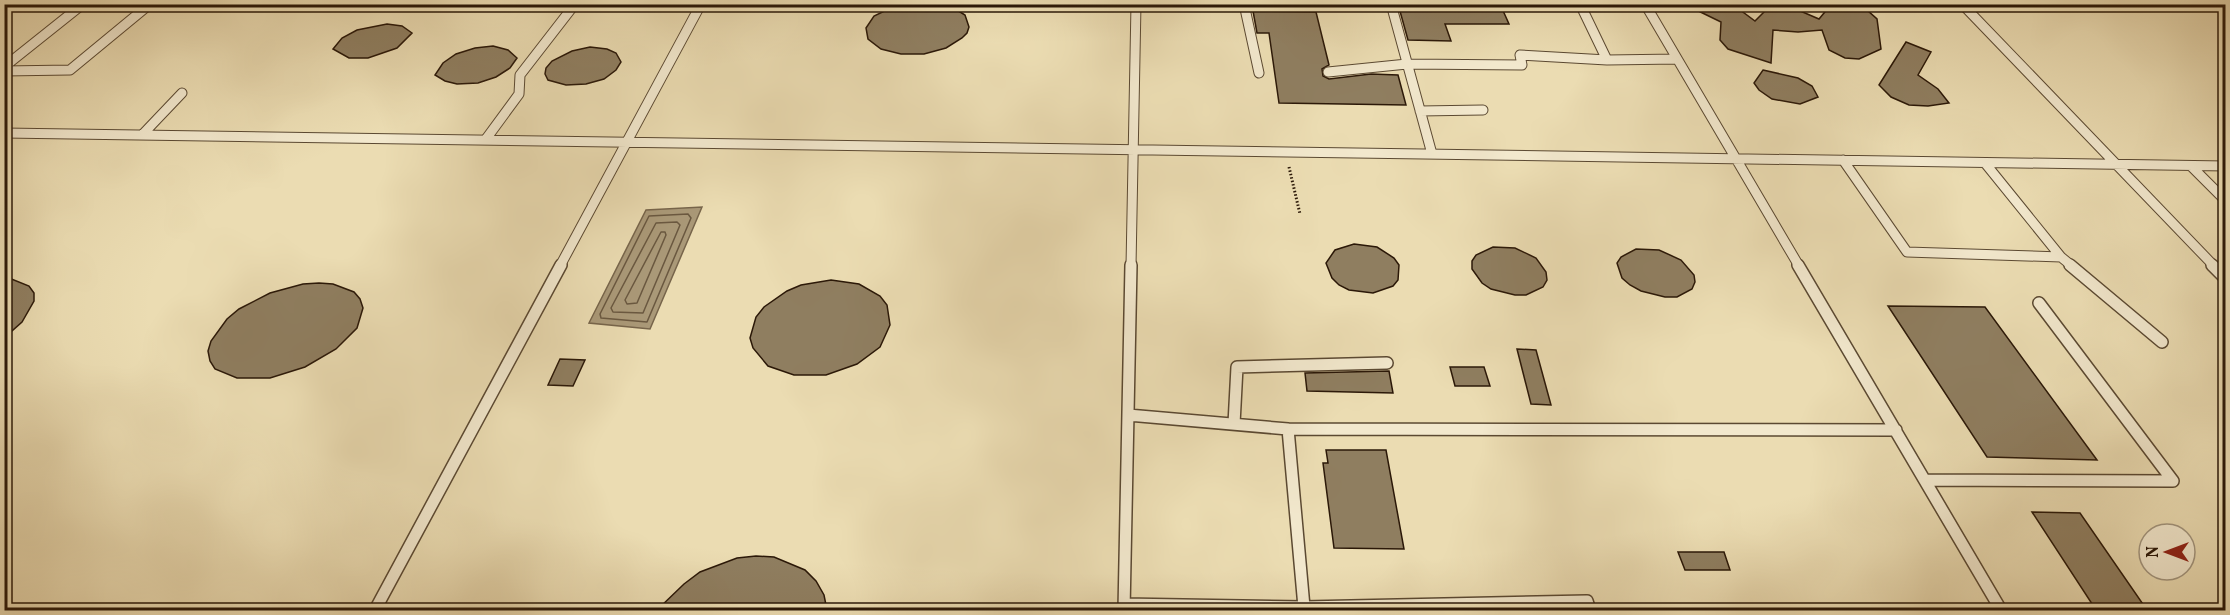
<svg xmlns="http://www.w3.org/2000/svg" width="2230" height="615" viewBox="0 0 2230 615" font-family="Vollkorn,serif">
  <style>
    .water { fill: #aa9978; stroke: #77654b; stroke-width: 1.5 }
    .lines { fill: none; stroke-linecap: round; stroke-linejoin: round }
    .shore { stroke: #6a5840; stroke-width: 1.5 }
    .building { fill: #8f7e60; stroke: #2b1808; stroke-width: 1.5 }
    .service-far1-casing { stroke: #5b4932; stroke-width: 11 }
    .service-casing { stroke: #5b4932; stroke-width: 14 }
    .path { stroke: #2b1808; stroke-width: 3; stroke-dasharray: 1.5 2; stroke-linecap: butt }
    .service-far1 { stroke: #f2e8cd; stroke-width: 9 }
    .service { stroke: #f2e8cd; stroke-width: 11 }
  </style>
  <rect width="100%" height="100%" fill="#ebdcb2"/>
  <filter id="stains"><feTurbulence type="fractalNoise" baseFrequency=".00333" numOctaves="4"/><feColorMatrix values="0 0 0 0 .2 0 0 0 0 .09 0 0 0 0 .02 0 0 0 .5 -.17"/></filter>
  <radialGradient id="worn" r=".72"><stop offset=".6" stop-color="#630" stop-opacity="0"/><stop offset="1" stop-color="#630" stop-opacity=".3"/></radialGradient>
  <path class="water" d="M702 207 650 329 589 323 646 210Z"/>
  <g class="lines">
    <path class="shore" d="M688 214 691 218 647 322 601 318 600 314 649 216Z
      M677 222 680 225 643 313 613 312 611 308 656 223Z
      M661 232H665L666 235 637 303 627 304 625 300Z"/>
  </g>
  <path class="building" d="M899 4H945L952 7 965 15 969 27 967 33 962 38 946 48 924 54H901L881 49 868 39 866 28 874 16Z
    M1398 4H1500L1509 24H1445L1451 41 1408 40Z
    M1684 4H1732L1755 21 1772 4 1774 8 1798 10 1819 19 1829 7 1851 5 1868 11 1877 19 1881 49 1859 59 1845 58 1829 50 1822 30 1798 32 1773 30 1771 63 1728 49 1720 40 1721 22Z
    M1253 11 1316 12 1329 65 1322 69 1323 76 1329 79 1371 74 1398 75 1406 105 1279 103 1269 33H1257Z
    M387 24 402 26 412 33 397 48 368 58H349L333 49 342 38 357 30Z
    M1906 42 1931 52 1918 75 1938 89 1949 103 1928 106 1909 105 1891 97 1879 85Z
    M493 46 508 50 517 58 510 68 496 77 478 83 457 84 445 81 435 75 443 63 456 54 475 48Z
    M590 47 607 49 616 53 621 62 616 70 604 79 586 84 566 85 548 80 545 74 546 68 552 61 572 51Z
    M1763 70 1798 78 1812 86 1818 97 1800 104 1772 99 1759 90 1754 83Z
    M1354 244 1377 247 1394 258 1399 265 1398 280 1393 286 1373 293 1349 290 1339 285 1332 278 1326 263 1335 250Z
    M1493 247 1515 248 1536 258 1546 272 1547 280 1543 287 1526 295H1515L1491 289 1482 283 1472 269V261L1476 255Z
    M1636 249 1659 250 1681 260 1694 275 1695 282 1692 289 1677 297H1665L1641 291 1630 285 1622 278 1617 263 1621 257Z
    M4 276 29 286 34 293V301L22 322 4 338Z
    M831 280 859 284 880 296 887 305 890 325 880 347 857 364 826 375H794L768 366 753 348 750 338 756 317 764 307 787 291 801 285Z
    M319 283 333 284 354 292 360 299 363 308 357 328 336 349 305 367 270 378H237L215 369 210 361 208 351 211 341 227 319 239 309 270 293 303 284Z
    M1888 306 1985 307 2097 460 1987 457Z
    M1517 349 1536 350 1551 405 1531 404Z
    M560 359 585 360 573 386 548 385Z
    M1450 367H1484L1490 386H1455Z
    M1389 371 1393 393 1307 391 1305 373Z
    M1326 450H1386L1404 549 1334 548 1323 463H1328Z
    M2032 512 2080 513 2147 610H2096Z
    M1678 552H1724L1730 570H1685Z
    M756 556 774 557 805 570 816 581 824 595 827 610H657L684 584 700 572 737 558Z"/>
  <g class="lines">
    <defs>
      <path id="service-far1" d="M1244 4 1259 73
        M1391 4 1432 154
        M1580 4 1607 60 1677 59
        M1645 4 1799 266
        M1962 4 2214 266
        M4 67 83 4
        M4 71 70 70 150 4
        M1328 72 1407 64 1522 65 1520 55 1607 60
        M1420 111 1483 110
        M4 133 2226 166
        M142 135 182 93
        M486 139 519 94 520 75 575 4
        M1843 160 1907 252 2061 257 1985 163
        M2191 166 2226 201
        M2061 257 2072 266
        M560 266 701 4
        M1131 266 1136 4"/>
      <path id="service" d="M1798 265 2001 610
        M2070 265 2162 342
        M2212 265 2226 279
        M1234 424 1237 367 1387 363
        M1288 429 1896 430
        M1925 480 2173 481 2039 303
        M1124 604 1304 607 1288 429 1128 415
        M1304 607 1587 601 1590 610
        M375 610 561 265
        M1124 610 1131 265"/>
    </defs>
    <use href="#service-far1" class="service-far1-casing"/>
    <use href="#service" class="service-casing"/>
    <path class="path" d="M1289 167 1300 214"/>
    <use href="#service-far1" class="service-far1"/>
    <use href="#service" class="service"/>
  </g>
  <rect width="2230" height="615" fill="none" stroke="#ebdcb2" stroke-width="24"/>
  <rect x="6" y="6" width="2218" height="603" fill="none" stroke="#2b1808" stroke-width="3"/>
  <rect x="12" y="12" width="2206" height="591" fill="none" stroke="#2b1808" stroke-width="1.5"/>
  <g transform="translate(2167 552) rotate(270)"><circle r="28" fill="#f2e8cd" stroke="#a2957e" stroke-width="1.5"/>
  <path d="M0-4.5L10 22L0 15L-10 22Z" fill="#8f2418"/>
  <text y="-9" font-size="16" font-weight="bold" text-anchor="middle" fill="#2b1808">N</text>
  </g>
  <rect width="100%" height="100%" filter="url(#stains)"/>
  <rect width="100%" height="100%" fill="url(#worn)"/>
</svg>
